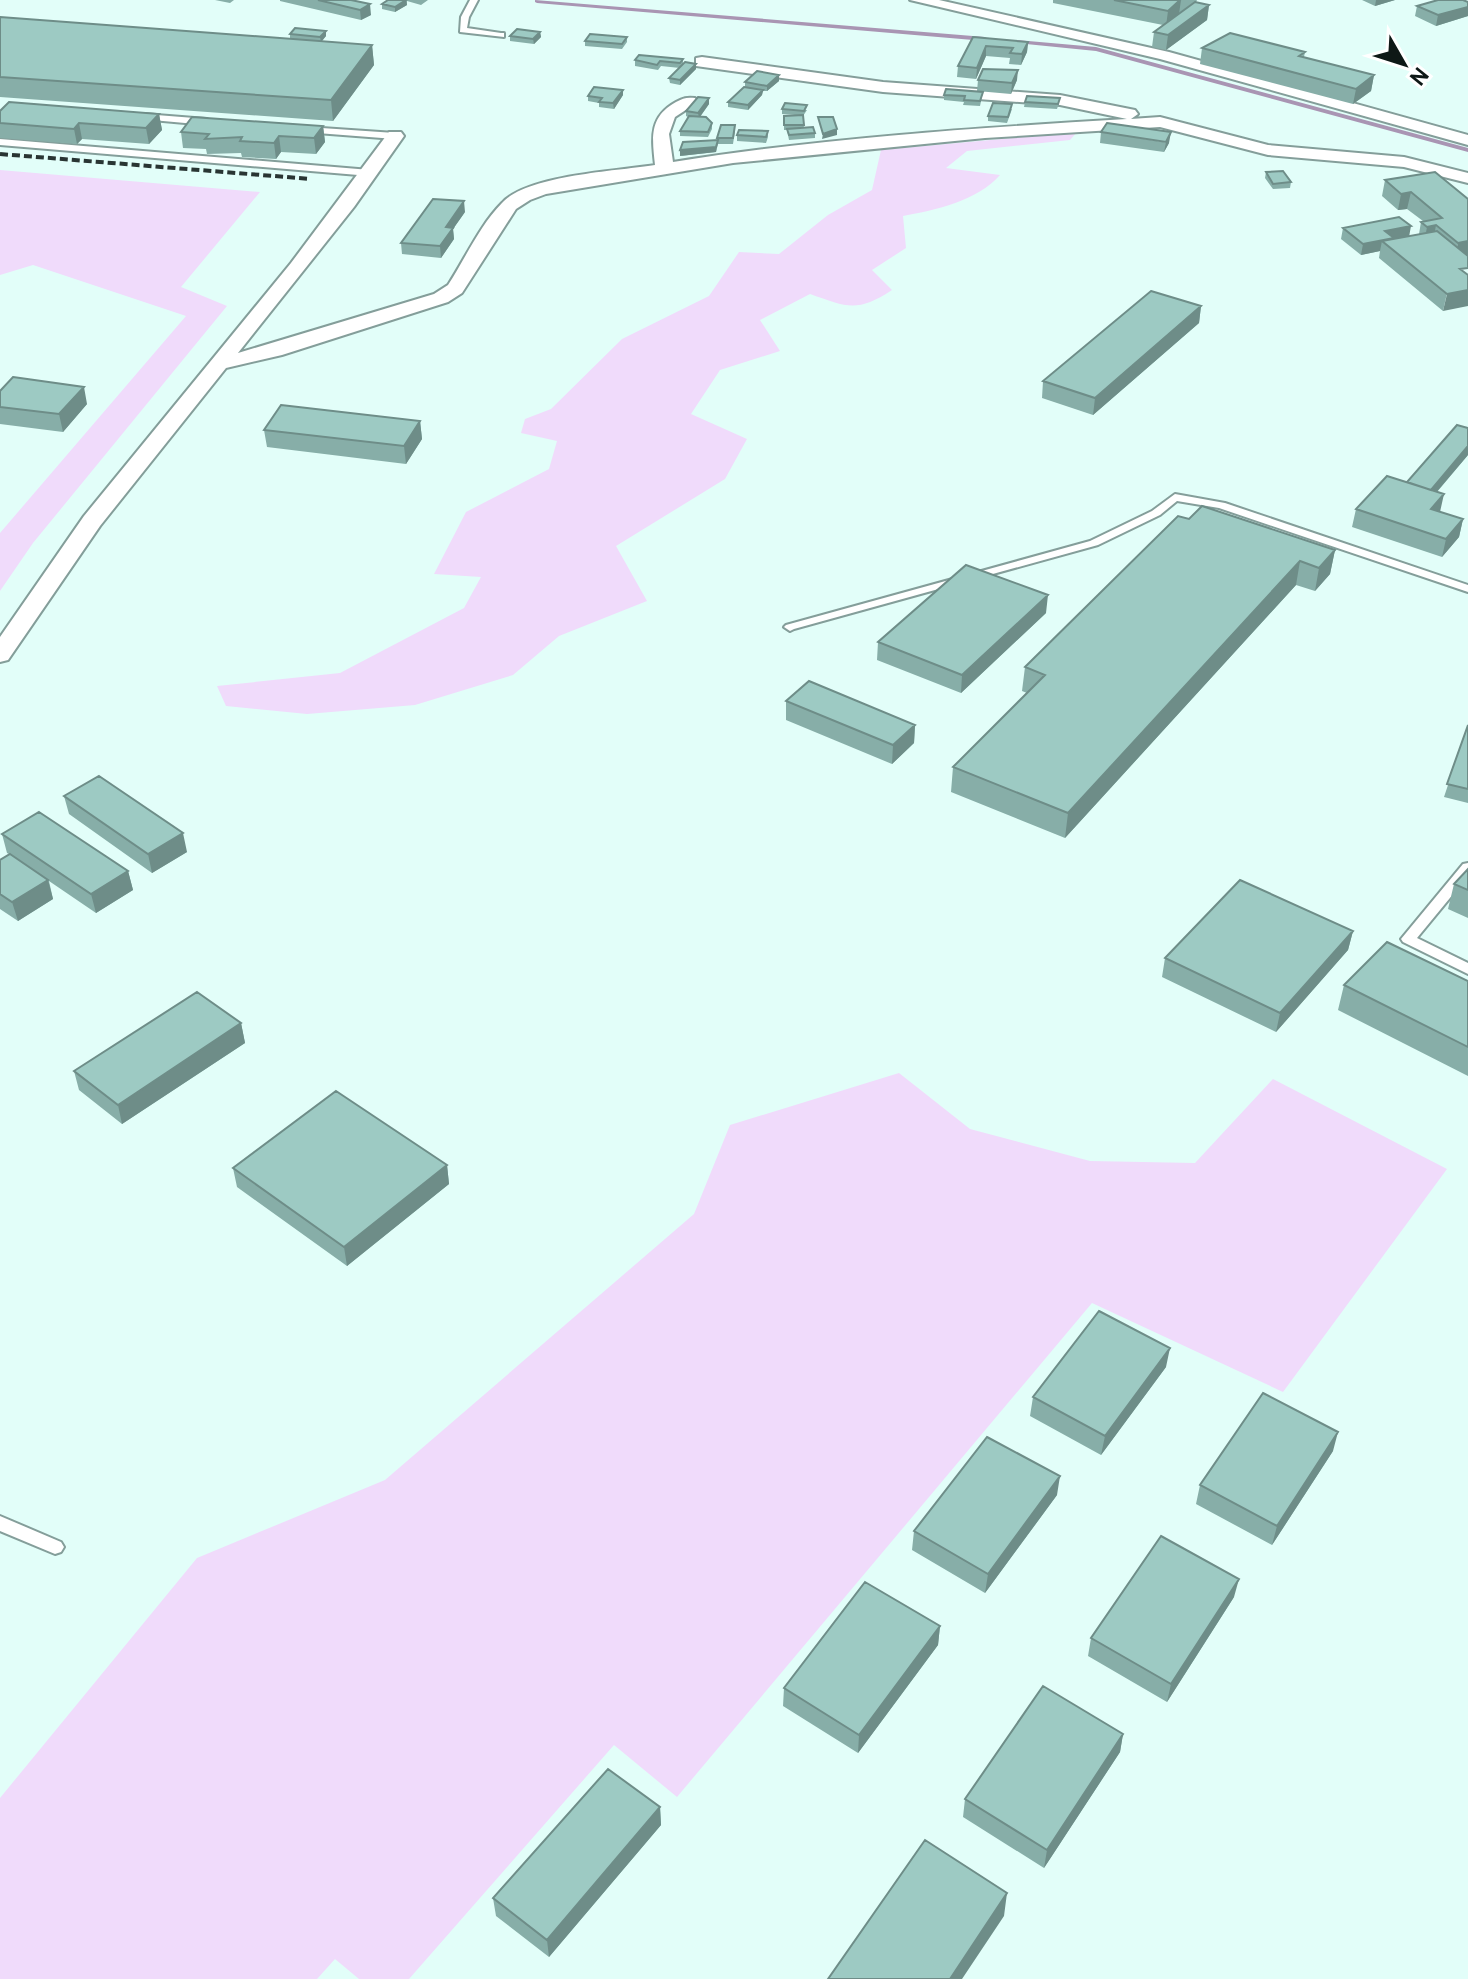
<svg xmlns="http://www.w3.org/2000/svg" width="1468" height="1979" viewBox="0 0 1468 1979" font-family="Overpass,sans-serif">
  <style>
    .green { fill: #f0dbfb }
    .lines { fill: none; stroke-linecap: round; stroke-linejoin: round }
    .stream { fill: #a995b3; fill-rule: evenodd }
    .service-casing { stroke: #849e9a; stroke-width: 4 }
    .minor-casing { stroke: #849e9a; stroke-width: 4 }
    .service { fill: #fff; fill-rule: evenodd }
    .minor { fill: #fff; fill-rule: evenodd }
    .rail { stroke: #293533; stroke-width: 4; stroke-dasharray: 8 4; stroke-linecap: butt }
    .wall { fill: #87aea8 }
    .shaded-wall { fill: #6e8d88 }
    .building { fill: #9dcac3; stroke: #6e8d88; stroke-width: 2 }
  </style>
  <rect width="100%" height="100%" fill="#e2fef9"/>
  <path class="green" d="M1077 132 1070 140 967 151 946 168 1000 175C977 201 936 210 903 216L906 248 872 270 892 290C857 313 847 307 810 294L760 320 780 351 720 370 691 414 747 439 725 479 616 546 647 601 559 636 513 675 415 705 307 714 226 706 217 686 340 673 464 608 481 577 434 574 466 512 549 469 557 441 521 433 525 419 551 409 622 339 709 296 739 252 779 254 828 215 872 190 881 150Z
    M0 170 260 192 181 287 227 306 33 543 0 591V533L186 316 33 265 0 275Z
    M899 1073 970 1129 1090 1161 1195 1163 1273 1079 1447 1169 1283 1392 1092 1303 677 1797 614 1745 409 1979H359L335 1959 317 1979H0V1798L197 1558 385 1480 694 1214 730 1125Z"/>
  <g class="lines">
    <path class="stream" d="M535 0 985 37 988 39 985 41 537 3 535 2Z
      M1017 40 1096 47 1468 148V152L1096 51 1015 43V41Z"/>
    <defs>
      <path id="service" d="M470 0H478L469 17 467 28 501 33H504V37L460 32 461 17Z
        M144 114 207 119 211 122 207 125 141 119 140 117Z
        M307 127 395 133 399 136 395 139 304 132 303 130Z
        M0 139 370 170 374 173 370 176 0 145Z
        M1175 494 1225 503 1468 585V592L1219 508 1177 501 1160 515 1098 545 794 629 790 631 784 627 786 625 1090 541 1152 511Z
        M1468 863V876L1417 938 1468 963V974L1403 942 1401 939 1463 864Z
        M0 1516 61 1542 64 1547 61 1552 55 1554 0 1531Z"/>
      <path id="minor" d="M910 0H939L1169 52 1468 135V145L1160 59Z
        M702 57 883 82 1060 95 1135 110 1138 114 1131 119 1160 117 1268 145 1404 157 1468 173V183L1404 167 1268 155 1160 127 985 138 733 163 546 194 530 200 516 209 462 293 448 302 282 355 226 368 100 526 8 660 0 662V637L84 516 291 263 389 132H401L404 136 354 207 238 353 434 294 448 285C465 259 480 225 502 203 527 175 618 171 655 165 652 137 649 117 676 102 683 98 687 97 695 98L698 102 675 117 669 134 673 162C823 138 976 128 1127 119L1060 105 883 92 696 66V58Z"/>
    </defs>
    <use href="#service" class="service-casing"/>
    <use href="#minor" class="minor-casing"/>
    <use href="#service" class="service"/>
    <use href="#minor" class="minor"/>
    <path class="rail" d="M0 154 311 179"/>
  </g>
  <path class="wall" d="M215 0H234L230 3Z
    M280 0H351L371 15 361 20 280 1Z
    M388 0H428L421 5 407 1V5L395 12 382 9V4Z
    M1053 0H1197L1196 2 1209 5 1207 20 1166 50 1152 47 1154 32 1163 25 1053 3Z
    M1362 0H1395L1375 6Z
    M1468 2V16L1436 26 1415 16 1417 6Z
    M0 17 290 39V34L326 36 322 41 372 45 374 65 333 121 0 97Z
    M540 32 541 37 534 44 510 41V36Z
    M627 37V42L622 49 585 46V41Z
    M973 37 1028 42 1027 52 1021 65 1009 64 1010 58 986 56 976 79 957 77 958 66Z
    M1202 48 1305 52 1304 57 1374 75 1371 91 1353 104 1200 64Z
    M683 59V64L696 69 680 85 670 83 669 78 680 68 661 66 658 70 635 66V60Z
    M978 80H1017L1011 94 977 91Z
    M779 81 767 91H763L762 95 748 110 728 107V102L745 87V82Z
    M983 92 980 106 963 105 964 102 944 100V95Z
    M623 95 614 109 599 107V103L588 101V96Z
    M709 98V104L700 117 712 123V129L708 137 680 136V131L688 117 686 116V111Z
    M1025 102 1059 103 1057 109 1024 107Z
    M782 109 807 110 803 116 804 128 815 133V138L789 140 787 130H784V116L795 115 782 114Z
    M1012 109 1007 123 988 121V116Z
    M0 111 159 114 162 130 149 144 82 139 77 144 0 138Z
    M323 126 325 142 316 154 281 152 276 159 242 157 241 153 207 154 206 149 183 148 181 132Z
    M735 131 733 144H718L716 152 680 156 717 140V138Z
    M768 131V137L766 143 737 141V135Z
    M1101 132 1169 143 1164 152 1100 143Z
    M1266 172 1291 182 1290 188 1273 189 1265 178Z
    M1385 180 1468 199 1443 311 1379 258 1380 251 1361 255 1341 239 1343 228 1409 236 1419 234 1421 222 1423 221 1407 209 1398 210 1382 196Z
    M465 212 453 229 454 239 441 258 402 254 401 243Z
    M1201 306 1199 323 1093 415 1042 398 1043 381Z
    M0 391 87 404 63 432 0 424Z
    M420 421 422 439 406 464 267 447 264 430Z
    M1468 455 1437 492 1440 512 1463 519 1459 537 1442 557 1352 527 1356 509 1407 482Z
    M1189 519 1335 550 1330 574 1315 591 1296 585 1065 838 951 792 953 767 1027 693 1022 691 1025 667Z
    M1046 613 961 693 877 660 878 642Z
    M786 701 915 725 914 743 892 764 786 720Z
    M1468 725V803L1444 797Z
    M64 796 187 852 152 873 69 814Z
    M2 834 128 871 133 890 96 913 49 881 53 899 18 921 0 909V860L9 854 7 853Z
    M1468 869V918L1448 909 1454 884Z
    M1353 931 1348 950 1276 1032 1162 977 1165 958Z
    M1468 981V1076L1338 1010 1344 985Z
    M241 1023 245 1043 122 1124 79 1090 74 1071Z
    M447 1165 449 1184 347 1266 237 1187 233 1168Z
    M1166 1367 1101 1455 1030 1416 1033 1397Z
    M1333 1451 1272 1545 1196 1504 1200 1485Z
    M1057 1495 985 1593 912 1550 914 1531Z
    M1234 1597 1167 1702 1088 1656 1091 1638Z
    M940 1626 938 1645 858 1753 783 1706 784 1688Z
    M1123 1734 1120 1752 1044 1868 963 1817 965 1799Z
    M660 1807 661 1825 549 1957 496 1916 493 1898Z"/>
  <path class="shaded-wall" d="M406 0 407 5 395 12V7Z
    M1181 0 1179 14 1166 26 1168 11Z
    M1376 0H1395L1375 6Z
    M370 4 371 15 361 20 360 10Z
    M1209 5 1207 20 1166 50 1168 35Z
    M1468 7V16L1436 26 1438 15Z
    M326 31V36L321 42 320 37Z
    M540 32 541 37 534 44 533 39Z
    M1028 42 1027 52 1021 65 1022 54Z
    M372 45 374 65 333 121 331 100Z
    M986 46V56L976 79 977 68Z
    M696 64V69L680 85V80Z
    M1018 70 1017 80 1011 94 1012 83Z
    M779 75V81L767 91V86Z
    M1374 75 1371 91 1353 104 1356 89Z
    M623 90V95L614 109 613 103Z
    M763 90 762 95 748 110V105Z
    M709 98V104L699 118 698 113Z
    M159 114 162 130 149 144 146 128Z
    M79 123 82 139 77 144 74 129Z
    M323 126 325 142 316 154 314 138Z
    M837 129V135L822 139 823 134Z
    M1171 132 1169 143 1164 152 1166 142Z
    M279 136 281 152 276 159 274 143Z
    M718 140 716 152 680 156V150Z
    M1411 192 1407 209 1398 210 1401 194Z
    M464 201 465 212 453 229 454 239 441 258 440 246 446 227Z
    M1436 225 1433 242 1424 243 1427 227Z
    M1411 226 1409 237 1382 241 1380 251 1361 255 1363 244 1385 231Z
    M1468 241V257L1454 260 1458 243Z
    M1468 290V306L1443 311 1447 294Z
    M1201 306 1199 323 1093 415 1095 398Z
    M84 387 87 404 63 432 59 414Z
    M420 421 422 439 406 464 404 446Z
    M1468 446V455L1428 502 1431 490Z
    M1444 494 1440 512 1431 509Z
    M1463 519 1459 537 1442 557 1446 539Z
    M1335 550 1330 574 1315 591 1319 568Z
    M1300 561 1296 585 1065 838 1068 813Z
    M1048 595 1046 613 961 693 962 675Z
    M915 725 914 743 892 764 893 745Z
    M183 833 187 852 152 873 148 854Z
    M128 871 133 890 96 913 91 894Z
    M48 880 53 899 18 921 12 902Z
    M1353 931 1348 950 1276 1032 1280 1013Z
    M241 1023 245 1043 122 1124 118 1105Z
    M447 1165 449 1184 347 1266 344 1247Z
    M1170 1348 1166 1367 1101 1455 1105 1436Z
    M1338 1432 1333 1451 1272 1545 1277 1526Z
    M1060 1476 1057 1495 985 1593 988 1574Z
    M1239 1579 1234 1597 1167 1702 1171 1684Z
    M940 1626 938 1645 858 1753 859 1735Z
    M1123 1734 1120 1752 1044 1868 1047 1850Z
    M660 1807 661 1825 549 1957 547 1940Z
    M1007 1893 1004 1916 962 1979H950Z"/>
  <path class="building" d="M318 0H351L370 4 360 10Z
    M388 0H406L395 7 382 4Z
    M1114 0H1180L1168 11Z
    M1438 0H1463L1468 2V7L1438 15 1417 6Z
    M1195 2 1209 5 1168 35 1154 32Z
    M0 17 372 45 331 100 0 77Z
    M295 28 326 31 320 37 290 34Z
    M517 29 540 32 533 39 510 36Z
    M1230 33 1305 52 1299 56 1374 75 1356 89 1202 48Z
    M590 34 627 37 622 44 585 41Z
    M973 37 1028 42 1022 54 1010 53 1013 48 986 46 977 68 958 66Z
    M639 55 683 59 680 63 660 61 657 65 635 60Z
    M685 62 696 64 680 80 669 78Z
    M983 69 1018 70 1012 83 978 80Z
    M757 71 779 75 767 86 745 82Z
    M594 87 623 90 613 103 599 102 602 98 588 96Z
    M744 87 763 90 748 105 728 102Z
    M946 89 983 92 980 101 964 100 965 96 944 95Z
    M1027 96 1060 98 1058 104 1025 102Z
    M698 97 709 98 698 113 686 111Z
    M9 102 159 114 146 128 79 123 74 129 0 123V111Z
    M785 103 807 105 804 111 782 109Z
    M993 103 1012 104 1008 117 988 116Z
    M803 115 804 125H784V116Z
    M689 116 706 117 712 123 708 132 680 131Z
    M192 117 323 126 314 138 279 136 274 143 240 141 242 137 205 139 209 134 181 132Z
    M818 117H833L837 129 823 134Z
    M1107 123 1171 132 1166 142 1101 132Z
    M721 125H735L733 138H717Z
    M813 127 815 133 789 135 787 129Z
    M739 130 768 131 766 137 737 135Z
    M718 140 716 147 680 150 683 142Z
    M1283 171 1291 182 1273 184 1266 172Z
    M1435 172 1468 199V241L1458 243 1436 225 1427 227 1421 222 1442 218 1411 192 1401 194 1385 180Z
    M433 199 464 201 446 227 453 228 440 246 401 243Z
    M1399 217 1411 226 1385 231 1394 238 1363 244 1343 228Z
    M1437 231 1468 256V268L1460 269 1468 275V290L1447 294 1382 241Z
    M1151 291 1201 306 1095 398 1043 381Z
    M13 377 84 387 59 414 0 407V391Z
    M281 405 420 421 404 446 264 430Z
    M1457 425 1468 428V446L1431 490 1407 482Z
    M1387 476 1444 494 1431 509 1463 519 1446 539 1356 509Z
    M1202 506 1335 550 1319 568 1300 561 1068 813 953 767 1045 675 1025 667 1178 516 1189 519Z
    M966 565 1048 595 962 675 878 642Z
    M809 681 915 725 893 745 786 701Z
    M1468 725V789L1447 784Z
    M99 776 183 833 148 854 64 796Z
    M39 812 128 871 91 894 2 834Z
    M10 854 48 880 12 902 0 894V860Z
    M1468 869V890L1454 884Z
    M1240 880 1353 931 1280 1013 1165 958Z
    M1387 942 1468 981V1047L1344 985Z
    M197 992 241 1023 118 1105 74 1071Z
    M336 1091 447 1165 344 1247 233 1168Z
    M1099 1311 1170 1348 1105 1436 1033 1397Z
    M1263 1393 1338 1432 1277 1526 1200 1485Z
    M987 1437 1060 1476 988 1574 914 1531Z
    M1161 1536 1239 1579 1171 1684 1091 1638Z
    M865 1582 940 1626 859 1735 784 1688Z
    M1043 1686 1123 1734 1047 1850 965 1799Z
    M608 1769 660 1807 547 1940 493 1898Z
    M925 1840 1007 1893 950 1979H828Z"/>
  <g transform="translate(1404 64) rotate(129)" stroke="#ffffff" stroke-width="6" paint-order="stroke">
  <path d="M0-6L14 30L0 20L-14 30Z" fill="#0e1816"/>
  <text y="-12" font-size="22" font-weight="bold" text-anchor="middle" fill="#0e1816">N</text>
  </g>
</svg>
